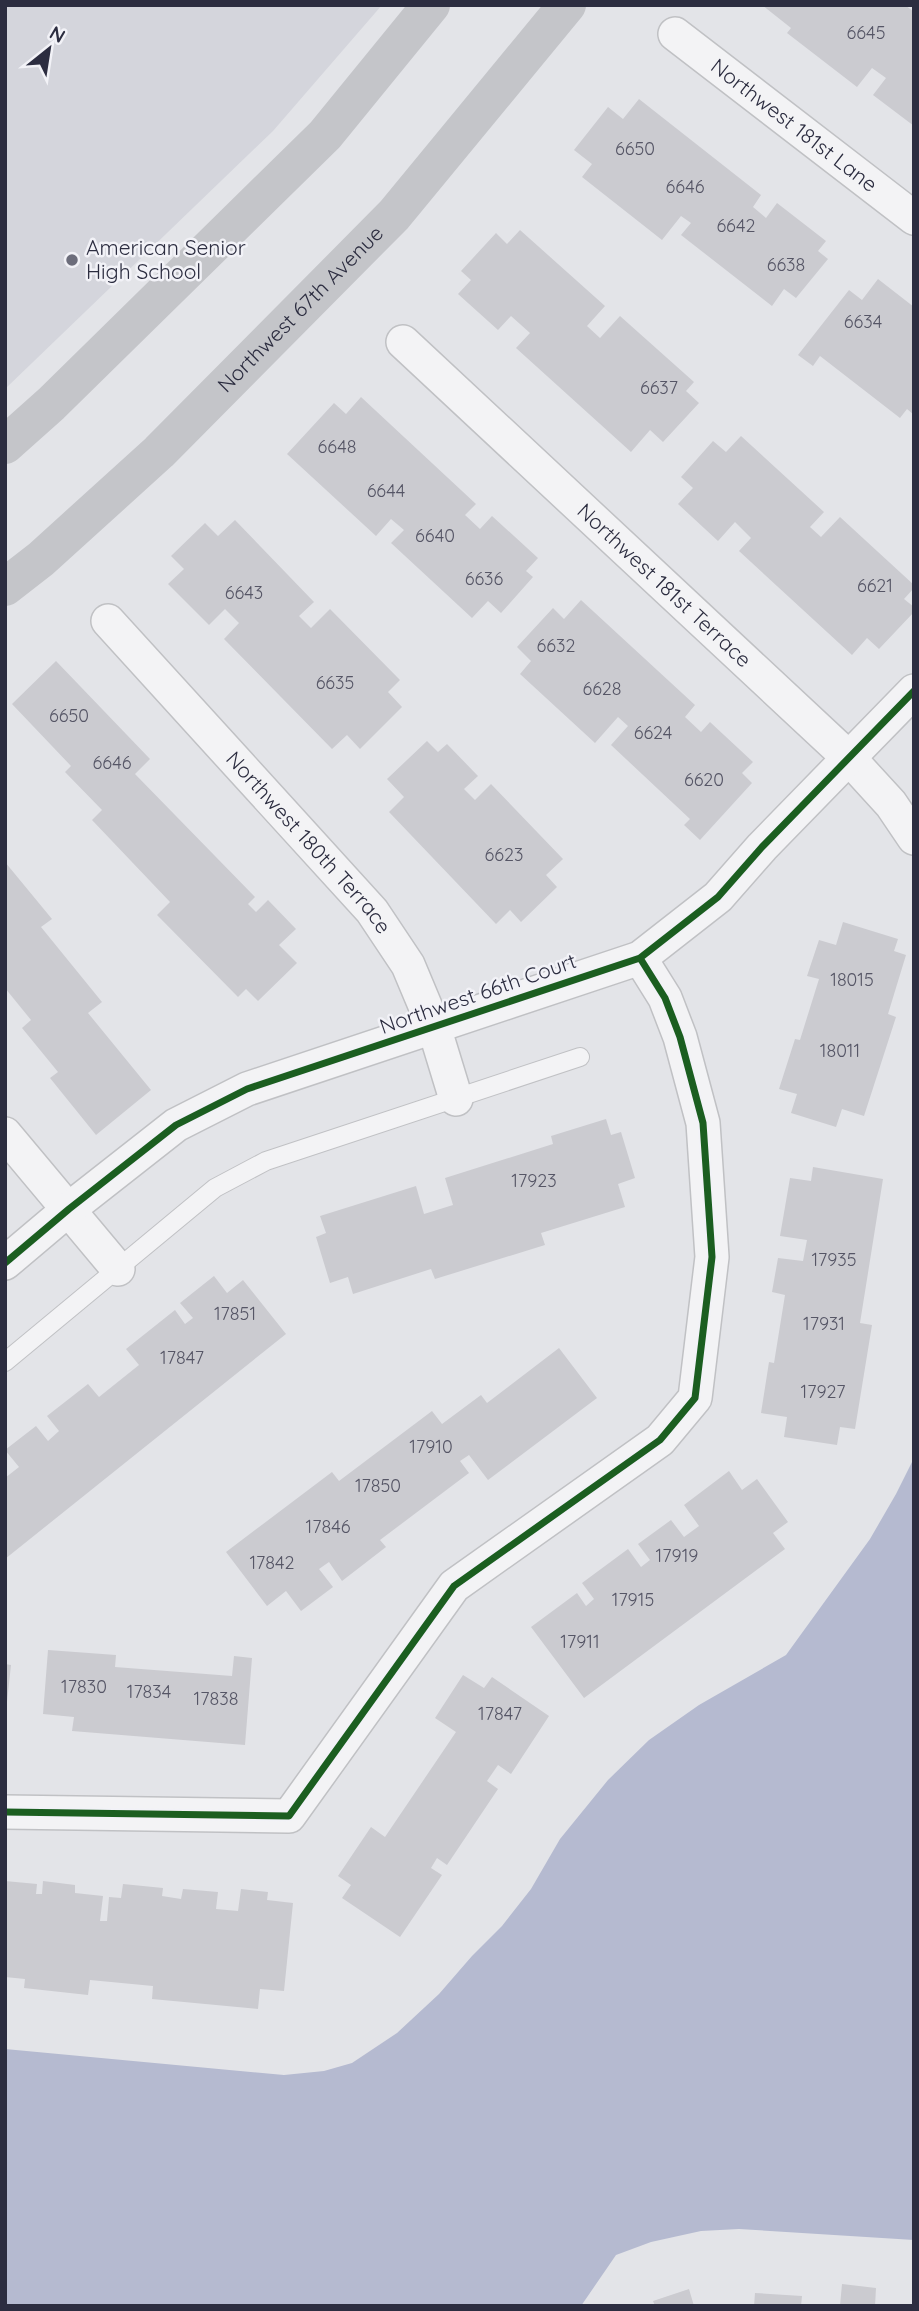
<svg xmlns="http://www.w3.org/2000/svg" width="919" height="2311" viewBox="0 0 919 2311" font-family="Quicksand,sans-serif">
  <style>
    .built { fill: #d4d5dc }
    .water { fill: #b5bad0 }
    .building { fill: #cbcbd0 }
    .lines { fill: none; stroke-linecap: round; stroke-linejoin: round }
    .lane-casing { stroke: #c0c1c4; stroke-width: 20 }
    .street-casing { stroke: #c0c1c4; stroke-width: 36 }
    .lane { stroke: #f3f3f5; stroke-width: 18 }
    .street { stroke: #f3f3f5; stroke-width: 33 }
    .secondary { stroke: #c4c5c9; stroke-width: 38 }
    .cycleway-casing { stroke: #f2f2f7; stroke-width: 11 }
    .cycleway { stroke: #1b5e20; stroke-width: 7 }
    .poi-dot { fill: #6c6d7b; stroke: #f2f2f7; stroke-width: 2.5 }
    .labels { text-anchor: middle; stroke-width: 5; stroke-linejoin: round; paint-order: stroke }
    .number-label { font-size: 18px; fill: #565666 }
    .street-label { font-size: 21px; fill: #2c2d40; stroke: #f2f2f7 }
    .poi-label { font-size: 21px; fill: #2c2d40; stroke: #f2f2f7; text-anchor: start }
  </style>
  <rect width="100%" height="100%" fill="#e3e4e8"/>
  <path class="built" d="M5 5H382L273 131 5 389Z"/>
  <path class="water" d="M914 1458V2240L739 2229 701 2231 651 2242 616 2255 581 2306H5V2049L284 2075 324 2071 352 2063 397 2033 439 1994 472 1956 502 1926 531 1889 560 1839 608 1780 649 1740 699 1705 786 1655 870 1539 896 1494Z"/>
  <path class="building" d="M762 5H905L914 12V126L873 95 886 78 872 68 857 87 787 33 791 28Z
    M639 99 761 195 753 207 766 218 777 203 826 241 818 251 828 259 796 298 784 289 772 306 681 235 691 223 681 216 662 240 582 177 592 164 574 150 608 107 623 119Z
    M520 230 605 306 587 326 600 338 620 316 694 382 686 391 699 403 663 442 650 430 631 452 516 348 530 333 511 316 498 330 458 294 471 280 461 271 496 233 507 244Z
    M878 279 914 307V415L907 409 900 418 820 356 813 366 798 355 849 290 862 300Z
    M361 397 476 504 465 515 480 529 492 516 538 558 526 571 533 577 501 613 488 601 472 618 391 543 404 530 391 519 376 536 287 454 334 403 346 414Z
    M741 436 824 512 810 527 821 537 840 517 914 585V588L904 599 914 607V612L879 649 867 638 852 655 739 551 751 538 735 522 718 541 678 504 693 488 681 477 713 441 726 452Z
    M235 520 314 602 299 616 311 628 330 609 400 680 388 692 402 707 360 749 347 735 332 749 224 639 239 623 225 609 209 625 168 584 184 569 171 556 205 523 218 536Z
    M581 600 695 705 685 717 701 732 710 722 753 762 742 773 752 783 700 840 684 825 690 819 611 745 628 726 618 717 595 743 520 674 531 661 517 647 553 608 564 619Z
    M56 661 150 759 135 774 255 897 248 904 256 912 268 900 296 929 279 945 297 963 258 1001 246 989 238 997 157 915 170 902 92 820 102 810 65 772 71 766 12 704Z
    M427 741 438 752 447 744 478 776 464 789 475 800 491 784 563 859 546 875 557 887 521 922 510 910 496 924 389 812 404 797 387 779Z
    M5 862 52 919 41 927 102 1002 88 1013 151 1090 96 1135 50 1078 58 1072 22 1028 31 1020 5 988Z
    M843 922 898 939 894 951 906 955 888 1014 896 1017 864 1116 842 1109 836 1127 791 1113 797 1094 779 1089 795 1039 800 1040 819 979 807 976 819 940 836 945Z
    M606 1119 611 1135 621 1132 635 1178 618 1184 625 1207 541 1233 545 1245 435 1279 431 1269 353 1294 348 1277 330 1283 316 1237 326 1233 320 1216 416 1186 424 1214 453 1205 445 1178 553 1144 551 1136Z
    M813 1167 883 1179 860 1323 872 1325 855 1429 840 1427 837 1445 784 1437 787 1417 761 1413 769 1362 774 1363 785 1295 772 1292 778 1258 803 1261 807 1240 780 1236 790 1178 811 1181Z
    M214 1276 227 1293 243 1280 286 1334 5 1559V1478L19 1467 5 1450 36 1426 48 1441 59 1431 47 1416 88 1384 99 1397 139 1365 126 1349 175 1310 185 1324 193 1318 180 1303Z
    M559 1348 597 1398 488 1480 469 1455 460 1461 469 1473 380 1540 386 1547 342 1581 329 1562 319 1569 333 1587 301 1611 286 1591 267 1606 226 1552 332 1472 339 1481 432 1411 442 1424 481 1395 487 1403Z
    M729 1471 742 1490 757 1479 788 1522 773 1533 785 1549 584 1698 531 1627 577 1593 586 1606 594 1599 582 1583 628 1549 641 1567 650 1560 638 1544 671 1520 684 1537 699 1526 684 1505Z
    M48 1650 116 1655 115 1667 232 1676 234 1656 252 1658 245 1745 72 1731 74 1717 43 1714Z
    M5 1664 11 1665 7 1702H5Z
    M463 1675 484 1688 492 1677 549 1716 511 1774 498 1765 487 1781 498 1789 447 1865 437 1858 431 1868 442 1875 400 1937 342 1898 351 1885 338 1876 371 1827 385 1837 456 1732 435 1718Z
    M5 1881 37 1884 36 1894H42L43 1881 75 1885V1893L103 1896 100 1921H107L109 1897 121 1898 123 1884 163 1888 162 1896 181 1899 183 1889 218 1892 216 1909 238 1911 241 1889 268 1892 267 1900 293 1903 284 1991 260 1989 258 2009 152 1999 153 1986 90 1980 88 1995 24 1988 25 1979 5 1977Z
    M842 2284 876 2288 875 2306H840Z
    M689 2289 694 2306H655L653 2301Z
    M755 2293 802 2296 801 2306H754Z"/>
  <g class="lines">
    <defs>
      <path id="lane" d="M5 1362 215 1188 266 1161 580 1057"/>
      <g id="street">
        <path id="s1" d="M675 34 914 218"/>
        <path id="s2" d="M403 342 849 758 891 804 914 838"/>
        <path id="s3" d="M108 621 372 911 408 965 434 1027 456 1099"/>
        <path d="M5 1134 118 1269"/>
        <path d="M5 1263 69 1209 176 1125 247 1089 640 958 718 897 762 847 914 691"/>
        <path d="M5 1812 289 1816 454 1586 660 1440 695 1398 712 1257 703 1123 680 1037 665 998 640 958"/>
      </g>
    </defs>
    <use href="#lane" class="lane-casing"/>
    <use href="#street" class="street-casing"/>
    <use href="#lane" class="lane"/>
    <use href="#street" class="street"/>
    <g class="secondary">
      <path d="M5 445 51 404 325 135 431 5"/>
      <path id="s4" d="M5 587 41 559 159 452 394 215 567 5"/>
    </g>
    <defs>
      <path id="cycleway" d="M5 1263 69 1209 176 1125 247 1089 640 958 718 897 762 847 914 691
        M5 1812 289 1816 454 1586 660 1440 695 1398 712 1257 703 1123 680 1037 665 998 640 958"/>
    </defs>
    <use href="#cycleway" class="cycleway-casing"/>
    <use href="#cycleway" class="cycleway"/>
  </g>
  <circle class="poi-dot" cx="72" cy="260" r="7"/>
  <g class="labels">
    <g class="number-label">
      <text x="866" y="39">6645</text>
      <text x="635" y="155">6650</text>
      <text x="685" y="193">6646</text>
      <text x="736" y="232">6642</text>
      <text x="786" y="271">6638</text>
      <text x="863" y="328">6634</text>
      <text x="659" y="394">6637</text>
      <text x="337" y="453">6648</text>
      <text x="386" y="497">6644</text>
      <text x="435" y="542">6640</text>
      <text x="484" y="585">6636</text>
      <text x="875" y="592">6621</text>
      <text x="244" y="599">6643</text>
      <text x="556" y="652">6632</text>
      <text x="335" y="689">6635</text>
      <text x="602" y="695">6628</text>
      <text x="69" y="722">6650</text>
      <text x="653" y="739">6624</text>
      <text x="112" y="769">6646</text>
      <text x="704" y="786">6620</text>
      <text x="504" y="861">6623</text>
      <text x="852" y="986">18015</text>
      <text x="840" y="1057">18011</text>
      <text x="534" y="1187">17923</text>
      <text x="834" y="1266">17935</text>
      <text x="235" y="1320">17851</text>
      <text x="824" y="1330">17931</text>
      <text x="182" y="1364">17847</text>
      <text x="823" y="1398">17927</text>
      <text x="431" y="1453">17910</text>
      <text x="378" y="1492">17850</text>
      <text x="328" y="1533">17846</text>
      <text x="677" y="1562">17919</text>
      <text x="272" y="1569">17842</text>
      <text x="633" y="1606">17915</text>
      <text x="580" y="1648">17911</text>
      <text x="84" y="1693">17830</text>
      <text x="149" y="1698">17834</text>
      <text x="216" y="1705">17838</text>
      <text x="500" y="1720">17847</text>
    </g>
    <g class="street-label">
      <text dy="7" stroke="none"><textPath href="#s1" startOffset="150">Northwest 181st Lane</textPath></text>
      <text dy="7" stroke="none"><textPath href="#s4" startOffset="406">Northwest 67th Avenue</textPath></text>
      <text dy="7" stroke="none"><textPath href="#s2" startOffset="357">Northwest 181st Terrace</textPath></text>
      <text dy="7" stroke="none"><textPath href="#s3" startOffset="299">Northwest 180th Terrace</textPath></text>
      <text transform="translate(478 994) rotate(-19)" y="7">Northwest 66th Court</text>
    </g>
    <g class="poi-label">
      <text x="86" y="255">American Senior<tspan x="86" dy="24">High School</tspan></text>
    </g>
  </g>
  <rect width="919" height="2311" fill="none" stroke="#2c2d40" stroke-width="14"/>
  <g transform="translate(49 49) rotate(30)" stroke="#f2f2f7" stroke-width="5" paint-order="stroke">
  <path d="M0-5L12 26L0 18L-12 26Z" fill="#2c2d40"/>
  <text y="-10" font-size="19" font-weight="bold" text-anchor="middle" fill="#2c2d40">N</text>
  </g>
</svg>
